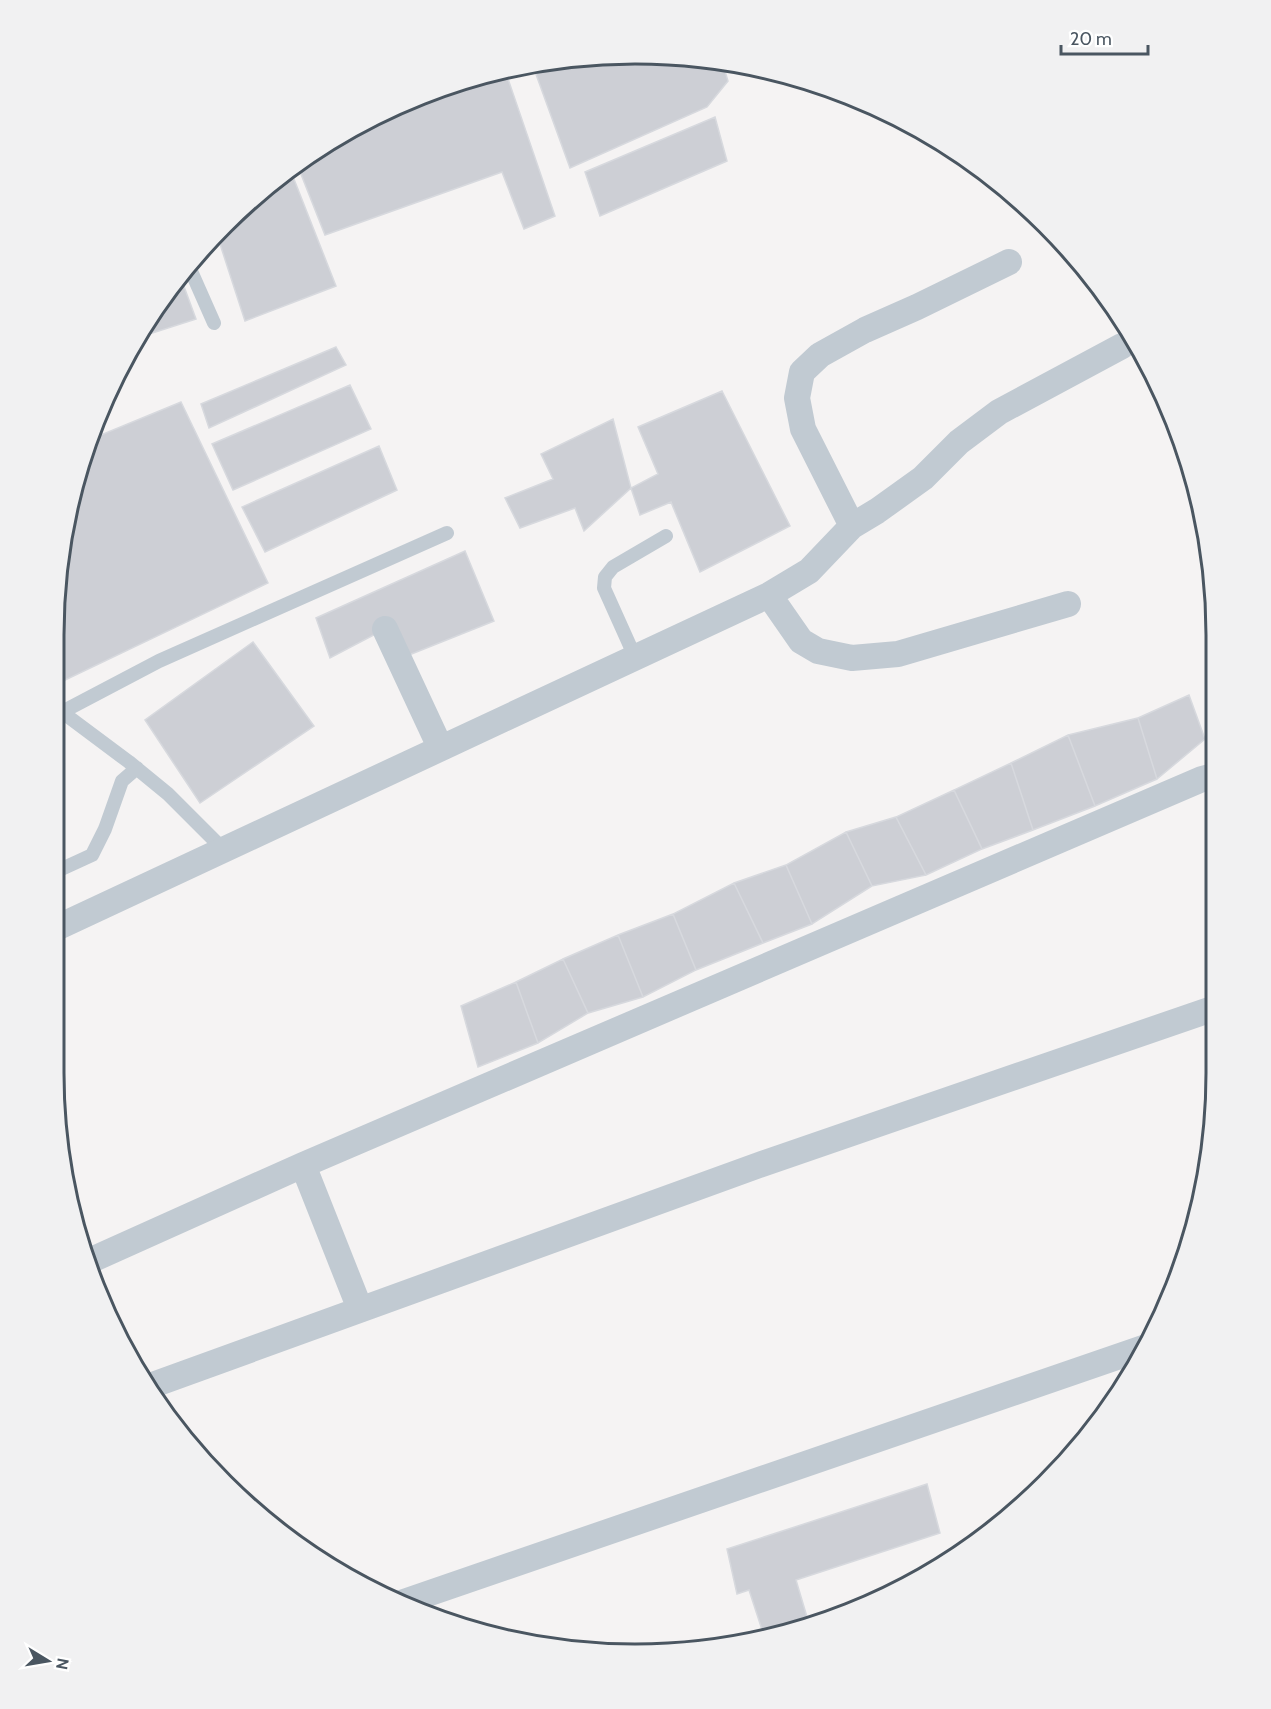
<svg xmlns="http://www.w3.org/2000/svg" width="1271" height="1709" viewBox="0 0 1271 1709" font-family="Cabin,sans-serif">
  <style>
    .building { fill: #cdcfd5; stroke: #d7d9de; stroke-width: 1.5 }
    .lines { fill: none; stroke-linecap: round; stroke-linejoin: round }
    .service { stroke: #c1cad2; stroke-width: 14 }
    .minor { stroke: #c1cad2; stroke-width: 26 }
    .rim { fill: none; stroke: #4a5661; stroke-width: 3 }
  </style>
  <rect width="100%" height="100%" fill="#f5f3f3"/>
  <path class="building" d="M598 55 712 59 722 61 728 81 707 107 570 168 533 66Z
    M505 70 555 216 524 229 502 172 325 235 297 164 379 114 485 74Z
    M715 117 727 161 600 216 585 172Z
    M290 169 336 286 245 321 219 241 282 174Z
    M182 281 196 319 137 338 152 312Z
    M336 347 346 365 209 428 201 404Z
    M350 385 371 429 233 490 212 444Z
    M722 391 790 526 700 572 671 502 640 515 631 488 658 474 638 427Z
    M181 402 268 583 61 682 55 670V598L74 485 91 439Z
    M613 419 631 488 584 531 575 508 520 528 505 498 553 479 541 454Z
    M379 446 397 490 265 552 242 507Z
    M465 551 494 621 399 659 385 629 330 658 316 618Z
    M253 642 314 726 200 803 145 720Z
    M1189 695 1205 739 1157 779 1138 718Z
    M1138 718 1157 779 1095 806 1068 735Z
    M1068 735 1095 806 1033 830 1011 763Z
    M1011 763 1033 830 982 849 954 790Z
    M954 790 982 849 926 875 896 817Z
    M896 817 926 875 872 886 846 832Z
    M846 832 872 886 812 924 786 865Z
    M786 865 812 924 763 943 734 883Z
    M734 883 763 943 696 970 673 914Z
    M673 914 696 970 643 997 618 935Z
    M618 935 643 997 588 1013 563 959Z
    M563 959 588 1013 538 1043 516 982Z
    M516 982 538 1043 478 1067 461 1006Z
    M927 1484 940 1533 796 1580 810 1627 764 1636 749 1590 737 1594 727 1549Z"/>
  <g class="lines">
    <path class="service" d="M191 271 214 323
      M635 657 604 588 605 577 613 567 666 536
      M62 712 159 661 447 533
      M55 713 62 712 129 762 168 794 224 850
      M55 872 92 855 105 829 122 781 137 768"/>
    <path class="minor" d="M852 526 877 511 923 478 959 442 999 412 1122 346
      M769 595 801 641 818 651 852 658 898 654 1068 604
      M385 629 440 747
      M54 929 769 595 809 571 852 526 803 429 797 398 802 372 820 355 865 330 917 307 1009 262
      M303 1165 360 1309
      M89 1261 303 1165 1202 779 1213 776
      M150 1386 762 1164 1215 1008
      M401 1603 1146 1347"/>
  </g>
  <path d="M0 0H1271V1709H0ZM635 64H635A571 571 0 0 1 1206 635V1073A571 571 0 0 1 635 1644H635A571 571 0 0 1 64 1073V635A571 571 0 0 1 635 64Z" fill="#f1f1f2" fill-rule="evenodd"/>
  <path class="rim" d="M635 64H635A571 571 0 0 1 1206 635V1073A571 571 0 0 1 635 1644H635A571 571 0 0 1 64 1073V635A571 571 0 0 1 635 64Z"/>
  <g transform="translate(48 1661) rotate(101)" stroke="#ffffff" stroke-width="4.5" paint-order="stroke">
  <path d="M0-4.5L10 22L0 15L-10 22Z" fill="#4a5661"/>
  <text y="-9" font-size="16" font-weight="bold" text-anchor="middle" fill="#4a5661">N</text>
  </g>
  <path d="M1061 45v9h87v-9" fill="none" stroke="#4a5661" stroke-width="3"/>
  <text x="1070" y="45" font-size="18" fill="#4a5661" stroke="#ffffff" stroke-width="4.5" paint-order="stroke">20 m</text>
</svg>
